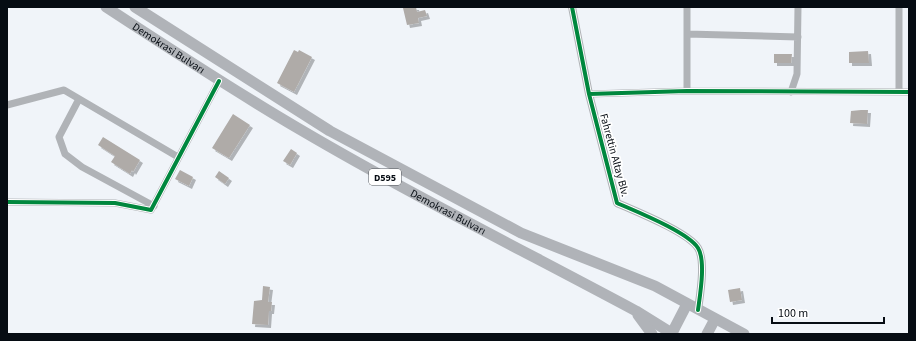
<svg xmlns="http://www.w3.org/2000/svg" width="916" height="341" viewBox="0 0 916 341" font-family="'Source Sans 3',sans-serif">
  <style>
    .building { fill: #afaba8; filter: url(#shadow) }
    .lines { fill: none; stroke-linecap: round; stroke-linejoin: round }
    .minor { stroke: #b0b3b7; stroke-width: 7 }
    .tertiary { stroke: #b0b3b7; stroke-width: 8 }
    .trunk { stroke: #b0b3b8; stroke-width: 11 }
    .cycleway-casing { stroke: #fff; stroke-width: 6 }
    .cycleway { stroke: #00873e; stroke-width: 4 }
    .labels { text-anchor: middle; stroke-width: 3.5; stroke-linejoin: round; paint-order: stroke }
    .shield { fill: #fff; stroke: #51555a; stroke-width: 1 }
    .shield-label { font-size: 10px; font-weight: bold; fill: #060c13 }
    .street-label { font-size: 11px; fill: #060c13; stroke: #fff }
  </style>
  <defs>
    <filter id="shadow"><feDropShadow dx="3" dy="3" stdDeviation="0" flood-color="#0004"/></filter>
  </defs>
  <rect width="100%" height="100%" fill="#f0f4f9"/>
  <path class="building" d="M409 7H416L417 12 425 10 427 16 418 18 419 23 407 25 403 8Z
    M294 50 298 52 299 50 312 57 294 92 277 83Z
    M868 51 869 63H849V52Z
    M774 54H792L791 63H774Z
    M861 110H868L867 124 850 123 851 111Z
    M233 114 250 125 229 158 212 148Z
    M103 137 140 160 133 172 132 170 130 174 111 162 115 156 98 145Z
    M291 149 297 153 290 165 283 161Z
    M180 170 193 177 189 186 175 179Z
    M219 171 229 178 225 184 215 177Z
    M263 286 270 287 268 302H272L271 311H269L268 325 252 324 254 301 262 300Z
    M740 288 742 300 730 302 728 290Z"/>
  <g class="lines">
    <path class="minor" d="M687 7V91
      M687 34 798 37
      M791 92 797 74 798 7
      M899 92V7
      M589 94 687 91 909 92
      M79 99 59 137 65 154 82 167 154 206
      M7 105 64 90 178 157
      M7 202 115 203 151 210 219 81"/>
    <path class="tertiary" d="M572 7 589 94 617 203C635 211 688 232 698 248 706 261 700 295 698 310"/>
    <g class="trunk">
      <path id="s1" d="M106 7C170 49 234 91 301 130 410 194 524 251 636 311L673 334"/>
      <path d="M135 7 330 131 521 233 655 286 744 334"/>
      <path d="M638 315 652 334"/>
      <path d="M672 333 687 304"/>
      <path d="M707 334 715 319"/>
    </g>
    <defs>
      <path id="cycleway" d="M572 7 589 94 617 203C635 211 688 232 698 248 706 261 700 295 698 310
        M589 94 687 91 909 92
        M7 202 115 203 151 210 219 81"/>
    </defs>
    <use href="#cycleway" class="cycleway-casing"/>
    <use href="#cycleway" class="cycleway"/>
  </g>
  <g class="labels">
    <rect class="shield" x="369" y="169" width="32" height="16" rx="3"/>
    <g class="shield-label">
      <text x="385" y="181">D595</text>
    </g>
    <g class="street-label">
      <text dy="4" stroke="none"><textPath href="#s1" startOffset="75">Demokrasi Bulvarı</textPath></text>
      <text transform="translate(615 155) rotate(75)" y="4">Fahrettin Altay Blv.</text>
      <text dy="4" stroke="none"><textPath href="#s1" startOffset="399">Demokrasi Bulvarı</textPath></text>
    </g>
  </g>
  <rect width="916" height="341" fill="none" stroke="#060c13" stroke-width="16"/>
  <path d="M772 317v6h112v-6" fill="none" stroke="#060c13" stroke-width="2"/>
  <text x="778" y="317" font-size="12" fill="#060c13" stroke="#ffffff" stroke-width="3" paint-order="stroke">100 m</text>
</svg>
